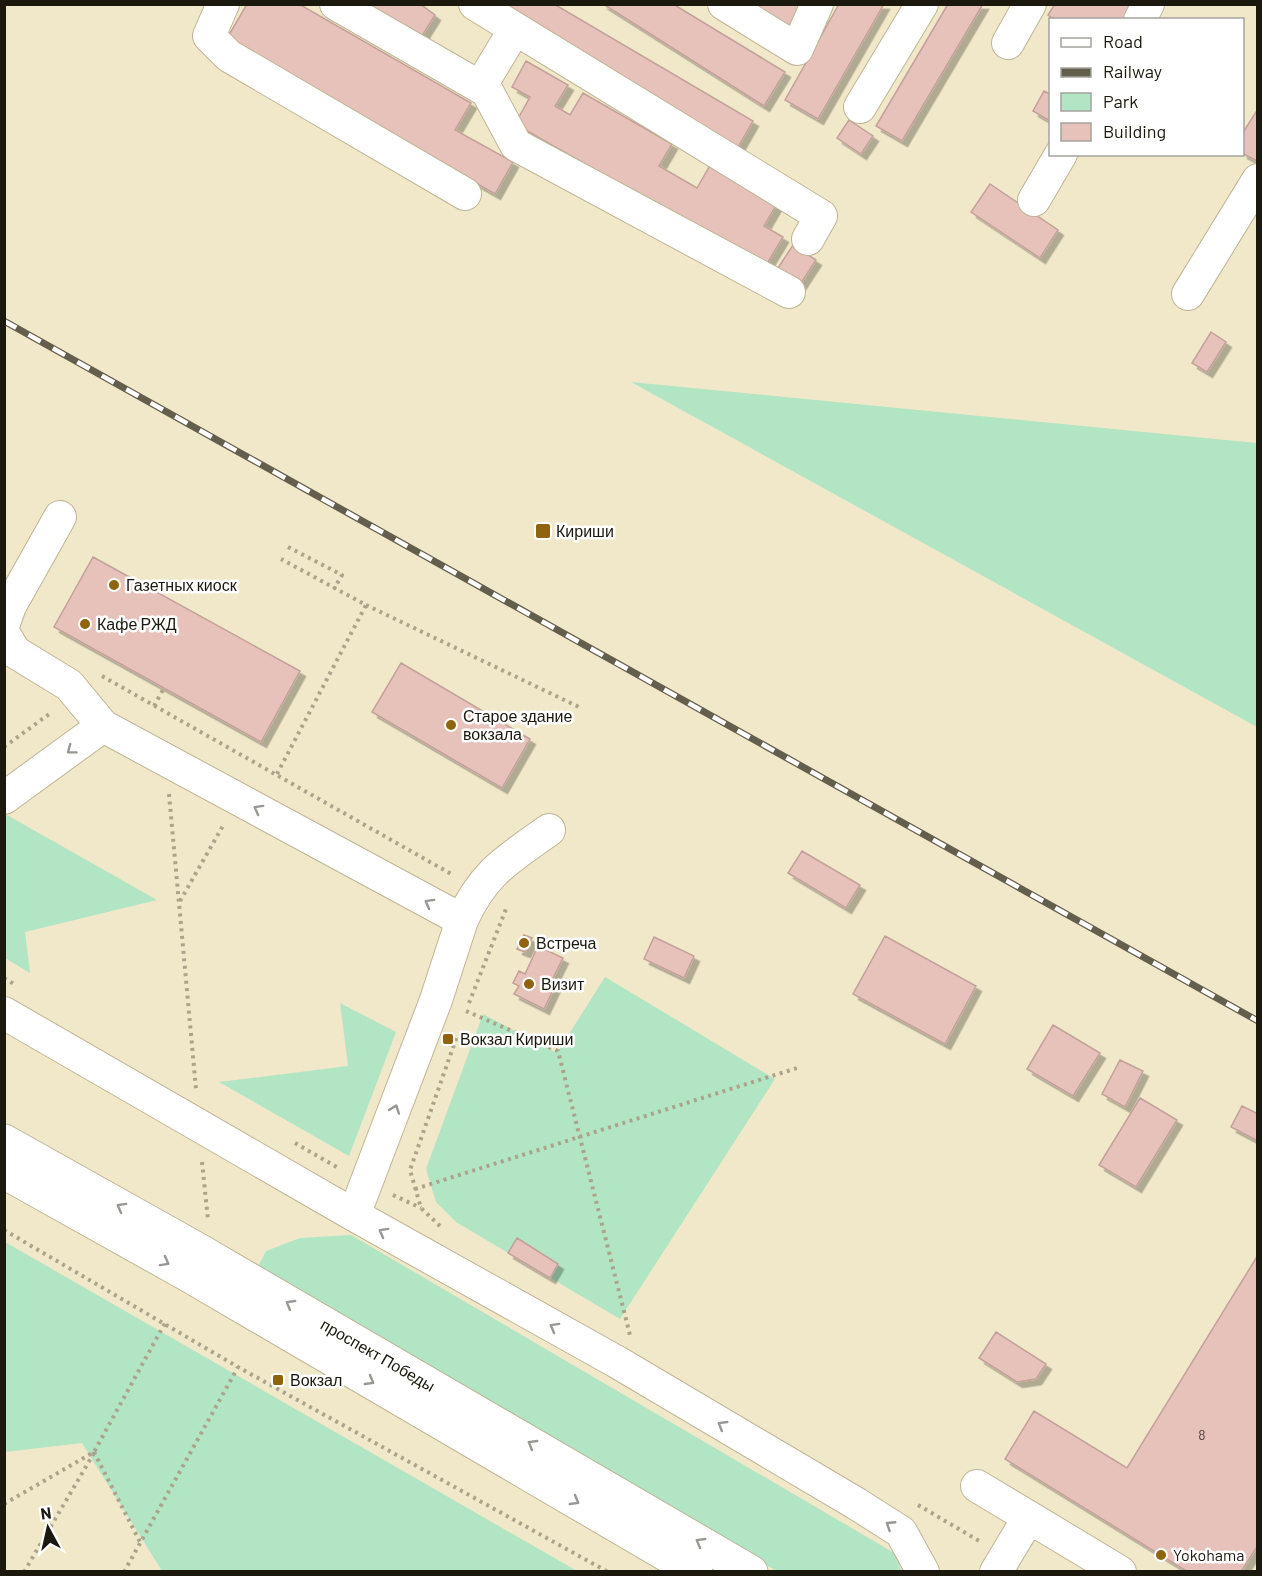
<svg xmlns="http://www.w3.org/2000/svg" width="1262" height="1576" viewBox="0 0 1262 1576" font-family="Barlow,sans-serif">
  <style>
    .green { fill: #b1e5c4 }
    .building { fill: #e6c2bb; stroke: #c3a19a; stroke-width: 1.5; filter: url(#shadow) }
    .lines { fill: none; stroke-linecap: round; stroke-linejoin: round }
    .minor-casing { stroke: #beb597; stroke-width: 34 }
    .major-casing { stroke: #beb597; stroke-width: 35 }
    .path { stroke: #aba48b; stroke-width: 4; stroke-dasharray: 3 4.5; stroke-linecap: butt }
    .minor { stroke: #fff; stroke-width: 32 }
    .major { stroke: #fff; stroke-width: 33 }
    .rail-casing { stroke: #645e4d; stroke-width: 7 }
    .rail { stroke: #fff; stroke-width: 4.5; stroke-dasharray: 14; stroke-linecap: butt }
    .oneway { stroke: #989792 }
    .poi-dot { fill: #8f640c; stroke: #fff; stroke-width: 2 }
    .labels { text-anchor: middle; stroke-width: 5; stroke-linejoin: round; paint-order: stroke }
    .number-label { font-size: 14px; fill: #4e4238 }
    .poi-label { font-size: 16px; fill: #1b180d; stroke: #fff; text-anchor: start }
    .street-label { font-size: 16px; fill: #1b180d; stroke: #fff }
  </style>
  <defs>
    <filter id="shadow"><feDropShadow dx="5.5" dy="5.5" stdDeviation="0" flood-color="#0004"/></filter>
  </defs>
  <rect width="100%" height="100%" fill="#f1e8c9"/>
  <path class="green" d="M631 382 1257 443V727Z
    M7 815 157 900 25 932 30 973 5 958 4 817Z
    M605 977 775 1079 620 1319 456 1222 436 1202 426 1169 483 1014 557 1053Z
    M340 1003 396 1032 349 1156 219 1082 348 1066Z
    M351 1235 896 1554 901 1571H777L255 1273 266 1251 300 1238Z
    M5 1242 577 1571H162L82 1443 5 1452Z"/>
  <path class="building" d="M247 4H299L471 103 455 130 513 162 495 194 226 40Z
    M349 4H420L435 15 415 47Z
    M485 4H554L753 121 734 154Z
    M603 4H673L785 72 764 106Z
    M738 4H804L786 34Z
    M839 4H884L818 119 785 100Z
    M948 4H983L902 141 876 126Z
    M1055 4H1135L1126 20H1055L1048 15Z
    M526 61 568 85 555 106 570 115 583 93 672 144 659 166 697 188 712 162 779 200 764 226 783 237 765 267 515 124 530 97 512 87Z
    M1044 91 1050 94V121L1033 111Z
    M1256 112 1258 113 1257 161 1242 153V134Z
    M849 120 873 136 861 154 837 138Z
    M990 184 1058 230 1040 258 971 212Z
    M793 245 816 260 799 286 776 271Z
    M1211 332 1226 342 1207 372 1192 363Z
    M93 557 300 671 261 742 54 627Z
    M401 663 530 739 502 788 372 712Z
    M802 851 860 885 846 908 788 873Z
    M524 935 532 938 525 952 517 949Z
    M885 936 976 986 945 1044 853 994Z
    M654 937 694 956 684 978 644 959Z
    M538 946 563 958 550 984 555 986 544 1009 514 994 519 986 513 983 519 971 525 974Z
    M1053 1025 1100 1053 1073 1096 1027 1069Z
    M1120 1060 1143 1071 1125 1107 1102 1094Z
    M1140 1098 1177 1120 1136 1187 1099 1165Z
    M1242 1106 1258 1114V1141L1231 1127Z
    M517 1238 558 1264 550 1278 508 1253Z
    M1258 1255V1545L1241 1572H1188L1005 1459 1034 1411 1127 1468Z
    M996 1332 1046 1364 1036 1379 1017 1382 979 1358Z"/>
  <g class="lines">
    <defs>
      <path id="minor" d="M223 4 209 36 229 56 465 194
        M336 4 487 91 516 145 789 292
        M475 4 821 216 808 239
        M724 4 797 49 817 4
        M1140 20 1148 4
        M1008 43 1030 4
        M480 87 515 29
        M860 107 922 4
        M1034 200 1061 154
        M1188 294 1258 180
        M4 623 10 606 60 517
        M4 634 15 652 69 685 103 726
        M4 798 103 726 462 920 436 1000 354 1215
        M462 920C484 872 507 860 549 830
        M4 1013 354 1215 617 1362 857 1504 901 1532 923 1572
        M977 1486 1120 1572
        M996 1572 1029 1517"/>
      <path id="major" d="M4 1141 202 1252 751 1572
        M4 1172 190 1276 696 1572"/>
    </defs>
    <use href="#minor" class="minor-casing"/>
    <use href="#major" class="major-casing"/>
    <path class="path" d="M288 547 342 575 334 589
      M366 605 579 707
      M102 676 453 875
      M154 706 164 688
      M4 747 52 712
      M277 774 366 605 281 559
      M169 794 196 1089
      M180 901 224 824
      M4 978 14 984
      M469 1003 506 909
      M466 1011 558 1051 630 1335
      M295 1143 340 1169
      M202 1162 208 1220
      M415 1189 797 1068
      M393 1195 421 1208
      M440 1226 421 1208 410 1170 457 1036
      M4 1230 238 1367 608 1572
      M94 1452 141 1544
      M4 1504 94 1452 165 1323
      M918 1505 981 1542
      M24 1572 94 1453
      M124 1572 238 1367"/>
    <use href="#minor" class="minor"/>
    <use href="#major" class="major"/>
    <defs>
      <path id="rail" d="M4 321 1258 1021"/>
    </defs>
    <use href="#rail" class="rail-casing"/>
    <use href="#rail" class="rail"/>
  </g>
  <defs><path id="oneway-chevron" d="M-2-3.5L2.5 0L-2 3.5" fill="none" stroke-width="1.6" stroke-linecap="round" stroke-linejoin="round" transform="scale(1.5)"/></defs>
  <g class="oneway">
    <use href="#oneway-chevron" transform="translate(71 750) rotate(143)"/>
    <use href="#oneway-chevron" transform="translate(258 809) rotate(-151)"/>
    <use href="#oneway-chevron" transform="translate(429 903) rotate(-151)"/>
    <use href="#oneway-chevron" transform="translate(395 1109) rotate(-70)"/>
    <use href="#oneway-chevron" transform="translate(121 1207) rotate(-151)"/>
    <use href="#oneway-chevron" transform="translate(383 1232) rotate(-151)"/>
    <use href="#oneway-chevron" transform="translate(165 1262) rotate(29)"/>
    <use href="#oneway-chevron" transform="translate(290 1304) rotate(-150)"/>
    <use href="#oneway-chevron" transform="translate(554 1327) rotate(-151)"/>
    <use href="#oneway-chevron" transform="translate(370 1381) rotate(30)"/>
    <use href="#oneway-chevron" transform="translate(722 1425) rotate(-149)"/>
    <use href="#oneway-chevron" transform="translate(532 1444) rotate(-150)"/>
    <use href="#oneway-chevron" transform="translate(575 1501) rotate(30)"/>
    <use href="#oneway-chevron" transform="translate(890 1525) rotate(-147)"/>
    <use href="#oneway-chevron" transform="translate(700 1542) rotate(-150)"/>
  </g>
  <g class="poi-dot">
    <rect x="535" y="523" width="16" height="16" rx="3"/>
    <circle cx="114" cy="585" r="6"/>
    <circle cx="85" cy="624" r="6"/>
    <circle cx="451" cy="725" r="6"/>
    <circle cx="524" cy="943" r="6"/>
    <circle cx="529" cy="984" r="6"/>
    <rect x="442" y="1033" width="12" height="12" rx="3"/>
    <rect x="272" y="1374" width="12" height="12" rx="3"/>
    <circle cx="1161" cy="1555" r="6"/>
  </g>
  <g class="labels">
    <g class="number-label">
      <text x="1202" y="1440">8</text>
    </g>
    <g class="poi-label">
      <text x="556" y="537">Кириши</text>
      <text x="126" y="591">Газетных киоск</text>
      <text x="97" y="630">Кафе РЖД</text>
      <text x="463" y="722">Старое здание<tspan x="463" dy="18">вокзала</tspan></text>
      <text x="536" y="949">Встреча</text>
      <text x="541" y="990">Визит</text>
      <text x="460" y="1045">Вокзал Кириши</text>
      <text x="290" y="1386">Вокзал</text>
      <text x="1173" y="1561">Yokohama</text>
    </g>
    <g class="street-label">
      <text transform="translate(378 1355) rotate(30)" y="6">проспект Победы</text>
    </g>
  </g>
  <rect width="1262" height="1576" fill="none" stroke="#1b180d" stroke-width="12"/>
  <rect x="1049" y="18" width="195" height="138" fill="#ffffff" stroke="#a4a39e" stroke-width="1.5"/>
  <rect x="1061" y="38" width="30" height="9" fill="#ffffff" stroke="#a4a39e" stroke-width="1.5"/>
  <text x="1103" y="48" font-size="18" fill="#1b180d">Road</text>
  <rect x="1061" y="68" width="30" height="9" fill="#645e4d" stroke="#a4a39e" stroke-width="1.5"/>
  <text x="1103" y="78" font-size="18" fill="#1b180d">Railway</text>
  <rect x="1061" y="93" width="30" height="18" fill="#b1e5c4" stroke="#a4a39e" stroke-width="1.5"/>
  <text x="1103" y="108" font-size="18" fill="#1b180d">Park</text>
  <rect x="1061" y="123" width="30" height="18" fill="#e6c2bb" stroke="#a4a39e" stroke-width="1.5"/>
  <text x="1103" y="138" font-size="18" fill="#1b180d">Building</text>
  <g transform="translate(48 1528) rotate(352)" stroke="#ffffff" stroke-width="4.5" paint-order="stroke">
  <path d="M0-4.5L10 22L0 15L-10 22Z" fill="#1b180d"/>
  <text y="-9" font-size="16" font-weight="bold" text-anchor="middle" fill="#1b180d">N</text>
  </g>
</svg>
